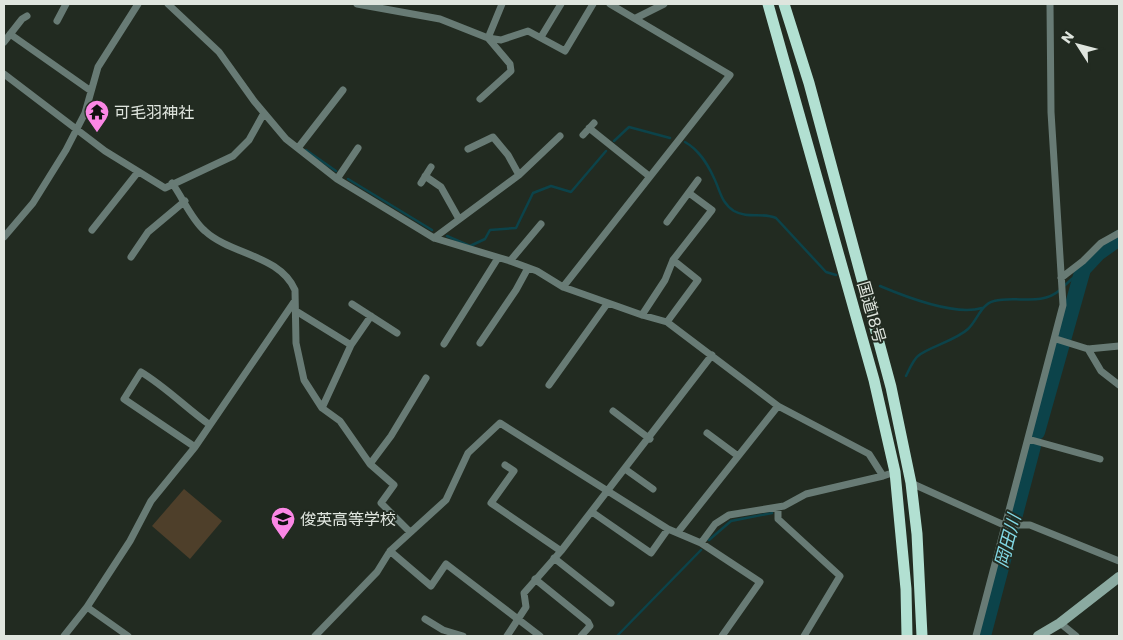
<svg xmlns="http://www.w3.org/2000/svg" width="1123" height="640" viewBox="0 0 1123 640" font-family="Poppins,'Noto Sans JP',sans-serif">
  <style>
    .garden { fill: #4e3f2a }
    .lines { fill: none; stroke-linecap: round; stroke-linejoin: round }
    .stream { stroke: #0c434a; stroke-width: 2.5 }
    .river { stroke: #0c434a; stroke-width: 16 }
    .minor { stroke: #687b75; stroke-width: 7 }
    .secondary { stroke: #8baaa1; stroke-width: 10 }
    .trunk { stroke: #b2e0d2; stroke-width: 11 }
    .labels { text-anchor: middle; stroke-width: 4; stroke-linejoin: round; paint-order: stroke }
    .poi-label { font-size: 16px; fill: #dfe5de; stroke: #222b21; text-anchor: start }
    .street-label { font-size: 16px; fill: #dfe5de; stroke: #222b21 }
    .water-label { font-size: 18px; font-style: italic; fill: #82d8e5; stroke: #222b21 }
  </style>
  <rect width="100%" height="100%" fill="#222b21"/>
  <path class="garden" d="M184 489 222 521 190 559 152 526Z"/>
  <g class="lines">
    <path class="stream" d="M614 141 629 127 670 138
      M685 142C699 150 707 163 714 178 720 190 721 203 734 211 748 219 762 212 776 218L826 272 836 275
      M306 150 336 171
      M348 179 432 230
      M447 236 470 246 485 239 490 230 516 228 533 193 551 186 571 192 606 151
      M880 286C906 297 955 316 982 308
      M1064 286 1083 269
      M906 376C909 370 913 360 918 356 928 347 955 341 968 329 977 321 981 304 994 301 1017 295 1040 307 1060 290
      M709 540 731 521 772 513
      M617 636 701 550"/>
    <path class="river" d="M1037 432 1083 269 1098 253 1119 238
      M983 636 1033 446"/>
    <path class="minor" d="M168 4 219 52 254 101 286 139 337 179 434 238 510 261 537 271 563 287 642 315 667 322 778 406 869 454 883 476 895 472
      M357 4 440 19 488 38 501 40 528 31 565 51 593 4
      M636 18 664 4
      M57 21 66 4
      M10 34 91 91
      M541 37 561 4
      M4 42 22 19 27 16
      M4 74 105 151 165 188 233 156 249 140 264 113
      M480 99 511 71 510 64 488 38 502 4
      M589 128 649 176
      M583 135 594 123
      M298 148 343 90
      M468 149 493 137 508 155 519 175
      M425 176 441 187 459 219
      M337 179 358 148
      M172 183C183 198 191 219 205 231 231 255 280 255 295 290L296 343 304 380 322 408 340 421 370 464 394 485 381 503 410 532
      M421 183 431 167
      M667 222 698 180
      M92 230 138 172
      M4 237 33 203 66 150 85 113 98 67 138 4
      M434 238 519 175 560 136
      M131 257 148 232 185 201
      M510 261 541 224
      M1061 278 1083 261 1101 243 1119 233
      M563 287 730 75 610 4
      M352 304 397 333
      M296 311 351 345 322 408
      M642 315 665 280 673 260 712 210 689 193
      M667 322 698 280 673 260
      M1056 339 1088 349 1119 346
      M480 343 516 290 528 268
      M444 344 498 258
      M351 345 371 316
      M1088 349 1101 371 1119 385
      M549 385 607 304
      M613 411 650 439
      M707 433 738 456
      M1028 439 1100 459
      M195 447 124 399 141 372C166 387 186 408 210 425
      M370 464 391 436 426 378
      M505 465 514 471 491 503 561 551
      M625 469 653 489
      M911 483 1004 525H1030L1119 561
      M778 507V519L840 576 804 636
      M592 512 651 553 668 529
      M678 532 778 406
      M701 543 760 582 722 636
      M390 551 431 586 446 564 540 636
      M554 558 611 603
      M535 579 588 622 590 626 581 636
      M87 607 128 636
      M425 619 443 630 463 636
      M1060 623 1076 636
      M64 636 87 607 130 541 151 501 195 447 294 302
      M315 636 377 572 390 551 446 500 468 453 500 423 668 529 701 543 715 524 729 515 784 506 806 494 883 476
      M507 636 526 607 524 593 561 551 712 355
      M976 636 1063 305 1051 112 1050 4"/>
    <path class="secondary" d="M1038 636 1060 623 1119 577"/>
    <path class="trunk" d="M768 4 874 380 895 472 906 589 907 636
      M784 4 809 83 891 387 911 483 917 534 922 636"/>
  </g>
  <defs>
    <symbol id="temple-pin" viewBox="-11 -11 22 30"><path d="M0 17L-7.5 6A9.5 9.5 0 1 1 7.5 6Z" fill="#fb87e5" stroke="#222b21"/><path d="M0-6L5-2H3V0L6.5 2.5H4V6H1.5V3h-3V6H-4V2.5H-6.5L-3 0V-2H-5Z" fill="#111"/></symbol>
    <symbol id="school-pin" viewBox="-11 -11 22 30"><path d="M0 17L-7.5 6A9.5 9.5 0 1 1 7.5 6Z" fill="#fb87e5" stroke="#222b21"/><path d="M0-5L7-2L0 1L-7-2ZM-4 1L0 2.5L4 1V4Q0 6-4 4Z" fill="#111"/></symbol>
  </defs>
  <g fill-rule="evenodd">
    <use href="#temple-pin" x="83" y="98" width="28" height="38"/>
    <use href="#school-pin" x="269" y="505" width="28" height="38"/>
  </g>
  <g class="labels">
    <g class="poi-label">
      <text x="114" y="118">可毛羽神社</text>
      <text x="300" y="525">俊英高等学校</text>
    </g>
    <g class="street-label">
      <text transform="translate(872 312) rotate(74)" y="6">国道18号</text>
    </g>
    <g class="water-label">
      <text transform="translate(1008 541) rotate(-75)" y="6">岡田川</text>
    </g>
  </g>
  <rect width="1123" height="640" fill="none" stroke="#dfe5de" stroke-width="10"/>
  <g transform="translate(1078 45) rotate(306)" stroke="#222b21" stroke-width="4" paint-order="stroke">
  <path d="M0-4L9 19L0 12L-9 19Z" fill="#dfe5de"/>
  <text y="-8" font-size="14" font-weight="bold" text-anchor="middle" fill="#dfe5de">N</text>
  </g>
</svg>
